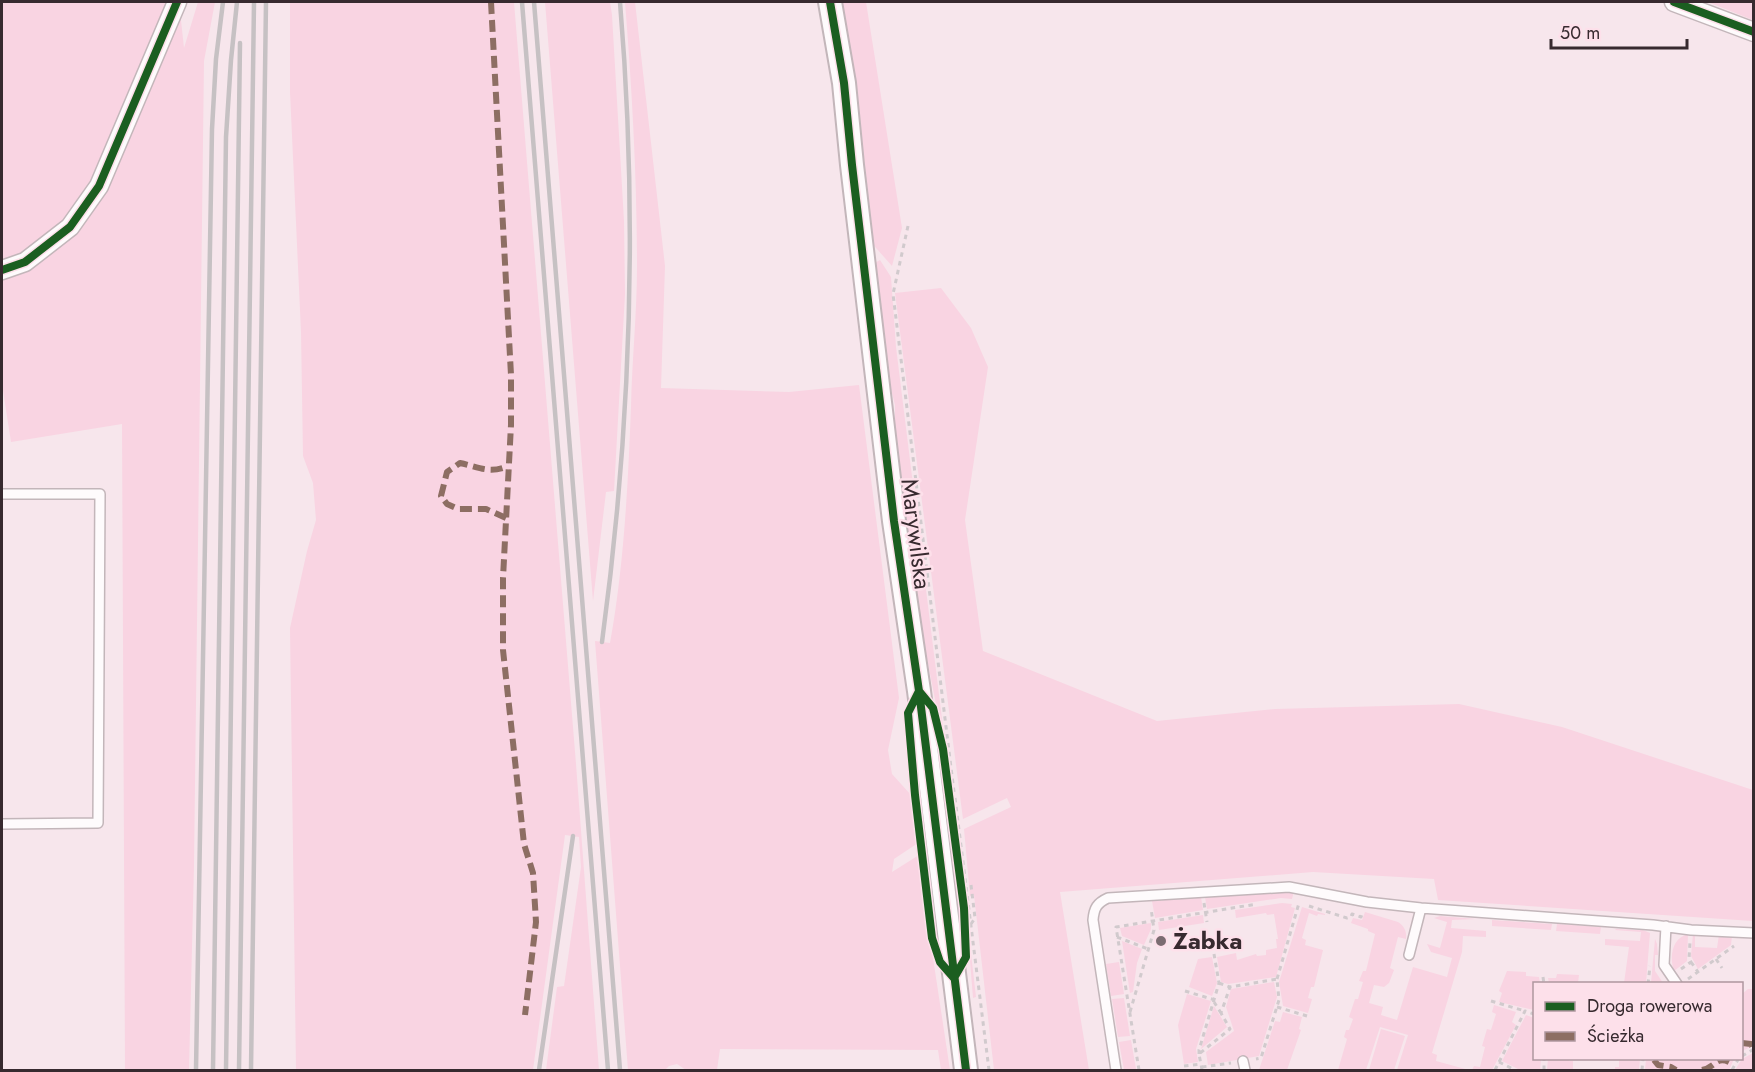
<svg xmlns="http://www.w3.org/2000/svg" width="1755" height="1072" viewBox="0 0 1755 1072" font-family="Jost,sans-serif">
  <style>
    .green { fill: #f9d4e2 }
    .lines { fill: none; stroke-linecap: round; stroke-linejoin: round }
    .service-casing { stroke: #c3b6ba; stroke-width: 12 }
    .minor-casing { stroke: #c3b6ba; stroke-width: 21 }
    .tertiary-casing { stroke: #c3b6ba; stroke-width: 26 }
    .path { stroke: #d1cacd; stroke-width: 3; stroke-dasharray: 4.5 4.5; stroke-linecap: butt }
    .service { stroke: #fefbfc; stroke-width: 9 }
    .minor { stroke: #fefbfc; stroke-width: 18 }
    .tertiary { stroke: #fefbfc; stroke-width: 22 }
    .rail { stroke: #c6c1c3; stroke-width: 4.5 }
    .quiet { stroke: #8d6e63; stroke-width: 6; stroke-dasharray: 12 6; stroke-linecap: butt }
    .cycleway-casing { stroke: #fde0ea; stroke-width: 11 }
    .cycleway { stroke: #1b5e20; stroke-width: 8 }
    .poi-dot { fill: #7a6c71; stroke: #fde0ea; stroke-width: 2 }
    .labels { text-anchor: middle; stroke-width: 5; stroke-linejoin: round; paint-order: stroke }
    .street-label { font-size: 24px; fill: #372a2f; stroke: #fde0ea }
    .poi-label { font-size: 24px; font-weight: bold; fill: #372a2f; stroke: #fde0ea; text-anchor: start }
  </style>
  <rect width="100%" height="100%" fill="#f7e6ec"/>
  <path class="green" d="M2 2H179L184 48 198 2H215L204 61 194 865 189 1070H125L122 424 11 442 2 384Z
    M290 2H514L576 764 599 1070H546L557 987 564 986 581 867 579 837 565 835 533 1070H296L290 628 307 551 316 520 313 483 303 456 301 332 290 92Z
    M545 2H610L612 15 624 221 625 294 614 491 606 492 593 601Z
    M625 2H635L665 266 661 388 789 392 859 385 899 698 888 750 892 774 911 795 918 843 894 859 892 872 919 855 925 905 950 1070H941L938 1050 720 1049 717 1070H686L677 1064 669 1066 665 1070H628L595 641 610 643C624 566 628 485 631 407 632 360 637 313 637 266 637 178 632 89 625 2Z
    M840 2H866L902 228 892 266 869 240Z
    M1708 2H1753V20Z
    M880 260 891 277 896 347 944 735H942L913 587 895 437V405L884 361 873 264Z
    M941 288 971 328 988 367 965 520 983 651 1157 721 1275 709 1459 704 1562 727 1753 790V921L1438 900 1434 879 1313 872 1060 892 1089 1070H994L974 895 970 896 964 829 1011 807 1007 798 963 819 895 293Z
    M1289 889 1294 891 1292 899 1281 898 1207 909 1205 897Z
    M1201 897 1203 910 1155 918 1152 901Z
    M1282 903 1292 904 1291 907 1295 908 1276 977 1228 984 1221 982 1217 957 1236 953 1237 960 1256 954 1257 956 1266 955V950L1277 948 1276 939H1278L1274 914 1267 915 1266 913 1236 918 1235 910Z
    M1302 907 1325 914V915L1318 914 1317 916 1309 913 1302 938 1306 940 1305 945 1323 950 1314 987H1311L1308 998 1312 999 1308 1013 1283 1006 1279 982Z
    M1365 912 1398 922C1404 926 1407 931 1406 939L1398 937 1390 968 1394 970 1389 983 1384 987 1374 985 1369 1003 1383 1007 1381 1015 1397 1020 1413 967 1447 977 1452 958 1431 952 1427 944 1440 948 1447 922 1434 918 1440 916 1476 919 1452 920 1451 928 1486 931V937L1463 936 1462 952 1432 1053 1437 1055 1436 1061 1469 1070H1397L1408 1035 1380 1027 1366 1070H1338L1347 1039 1344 1037 1346 1030H1349L1353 1019 1349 1017 1355 999H1358L1363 982 1359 981 1363 971H1366L1375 934 1368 931V929L1351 923 1353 918 1362 920Z
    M1203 915 1204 923 1159 930 1158 922Z
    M1492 920 1552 924 1551 930 1492 926Z
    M1151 923V929L1144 945 1122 936 1120 928Z
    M1557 924 1601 927 1600 934 1556 931Z
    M1616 929 1643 930 1650 933 1646 983H1624L1629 947 1605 945V939L1640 941 1641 932 1615 930Z
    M1688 934 1687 961 1674 971C1669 957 1672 938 1688 934Z
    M1693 934H1695V947L1717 948 1719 935 1732 936 1731 945 1698 969 1691 956Z
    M968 936H969L976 997 973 998Z
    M1655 939 1657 944 1658 955H1655V971L1663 983H1651Z
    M1122 941 1142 949 1137 963 1133 992 1130 993Z
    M1212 957 1217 983 1212 996 1189 987 1198 959Z
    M1119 962 1124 994 1111 996 1106 964Z
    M1507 971 1526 972V976L1539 977 1540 983 1534 984V1010L1499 1002 1502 993 1499 991Z
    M1557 974 1579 975 1578 983H1549L1548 978H1556Z
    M1274 982 1277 997 1259 1056 1208 1065 1206 1052 1234 1031 1226 1007 1231 989Z
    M1748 989H1753V1046L1742 1051V994Z
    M1187 994 1211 1001 1196 1049 1198 1062 1184 1064 1178 1025Z
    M1124 998 1130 1036 1118 1037 1112 999Z
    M1494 1005 1516 1012 1512 1022 1516 1025 1492 1070H1472L1474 1066 1480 1067 1485 1047 1482 1046 1487 1029 1491 1030 1496 1014 1492 1012Z
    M1214 1006 1227 1027 1201 1049Z
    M1283 1012 1302 1017 1299 1029 1301 1030 1287 1070H1259L1275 1021 1280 1022Z
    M1526 1015 1534 1018V1058L1541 1059 1540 1070H1520L1502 1061Z
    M1381 1029 1405 1036 1394 1070H1369Z
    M1131 1040 1136 1069 1124 1070 1119 1042Z
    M1753 1053V1070H1735L1742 1059Z
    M1548 1059H1569V1061H1573V1070H1547Z
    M1619 1059H1640L1639 1070H1615V1067H1619Z
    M1646 1059V1058L1734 1059 1729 1070H1645Z"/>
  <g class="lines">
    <defs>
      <path id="service" d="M2 494H100L98 823 2 824
        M1666 926 1664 965 1677 984
        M1409 955 1421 908
        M1243 1061 1245 1070
        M1116 1070 1093 920C1094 908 1097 903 1108 898L1289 887 1367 902 1421 908 1653 925 1691 930 1754 933"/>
      <path id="minor" d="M1674 2 1754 32
        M2 270 25 262 70 227 99 186 177 2"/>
      <path id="tertiary" d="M830 2 844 83 852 165 894 521 919 691 966 1070"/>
    </defs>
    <use href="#service" class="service-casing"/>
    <use href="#minor" class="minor-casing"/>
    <use href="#tertiary" class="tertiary-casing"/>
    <path class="path" d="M908 226 893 294 954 792
      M955 798 989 1070
      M971 885 975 918 971 924
      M1204 903 1207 922
      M1309 906 1347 918 1351 917 1352 914 1361 917 1362 914
      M1117 937 1148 949
      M1716 959 1722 968
      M1691 962 1698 972
      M1681 969 1691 962 1689 959 1690 942
      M1543 977 1544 984
      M1277 979 1299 903
      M1688 979 1734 946
      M1219 983 1230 987
      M1648 984 1650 966
      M1185 991 1215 1000
      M1491 1001 1525 1011
      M1214 1002 1221 1013
      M1277 1007 1307 1016
      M1130 1012 1154 930 1151 908
      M1199 1054V1050L1219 983 1214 954
      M1742 1056 1754 1049
      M1499 1062 1515 1070
      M1184 1066 1201 1064
      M1202 1067 1231 1063
      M1139 1070 1116 927 1257 904
      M1202 1070 1199 1054 1230 1029 1221 1013 1230 987 1277 979 1279 1000 1261 1058 1256 1059
      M1495 1070 1525 1011 1534 1014
      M1544 1070V1058
      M1642 1070 1643 1058
      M1732 1070 1739 1058"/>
    <use href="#service" class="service"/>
    <use href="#minor" class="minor"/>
    <use href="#tertiary" class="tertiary"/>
    <path class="rail" d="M522 2 608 1070
      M534 2 620 1070
      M602 642C631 429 638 216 620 2
      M196 1070 212 129 216 59 223 2
      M213 1070 226 137 231 60 237 2
      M226 1070 240 43
      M239 1070 254 2
      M251 1070 266 2
      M539 1070 573 836"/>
    <path class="quiet" d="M491 2 511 375V425L503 578V650L524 844 533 873 536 922 525 1015
      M506 518 486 509H458L447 504 441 496 447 472 460 463C479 467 489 474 508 466
      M1742 1043 1751 1044 1753 1049
      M1654 1060 1658 1065 1671 1067 1676 1070
      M1702 1070C1717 1067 1716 1053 1734 1065"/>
    <defs>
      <path id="cycleway" d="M830 2 844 83 852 165 894 521 919 691 966 1070
        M1674 2 1754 32
        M2 270 25 262 70 227 99 186 177 2
        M919 691 933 708 943 749 964 908 966 957 954 978 940 962 932 938 915 795 908 713Z"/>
    </defs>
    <use href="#cycleway" class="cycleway-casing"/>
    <use href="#cycleway" class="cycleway"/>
  </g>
  <circle class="poi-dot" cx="1161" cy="941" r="6"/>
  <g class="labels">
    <g class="street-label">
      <text transform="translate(916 534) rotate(83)" y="8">Marywilska</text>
    </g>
    <g class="poi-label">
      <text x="1173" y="949">Żabka</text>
    </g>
  </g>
  <rect width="1755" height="1072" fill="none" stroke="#372a2f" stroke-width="6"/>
  <rect x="1533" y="982" width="210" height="78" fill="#fde0ea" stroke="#ae979f" stroke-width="1.5"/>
  <rect x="1545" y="1002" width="30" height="9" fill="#1b5e20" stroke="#ae979f" stroke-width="1.5"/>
  <text x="1587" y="1012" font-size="18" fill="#372a2f">Droga rowerowa</text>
  <rect x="1545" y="1032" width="30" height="9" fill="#8d6e63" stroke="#ae979f" stroke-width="1.5"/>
  <text x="1587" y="1042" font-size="18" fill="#372a2f">Ścieżka</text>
  <path d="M1551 39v9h136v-9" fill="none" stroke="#372a2f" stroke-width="3"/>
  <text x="1560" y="39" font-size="18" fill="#372a2f" stroke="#fde0ea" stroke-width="4.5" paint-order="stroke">50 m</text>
</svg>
